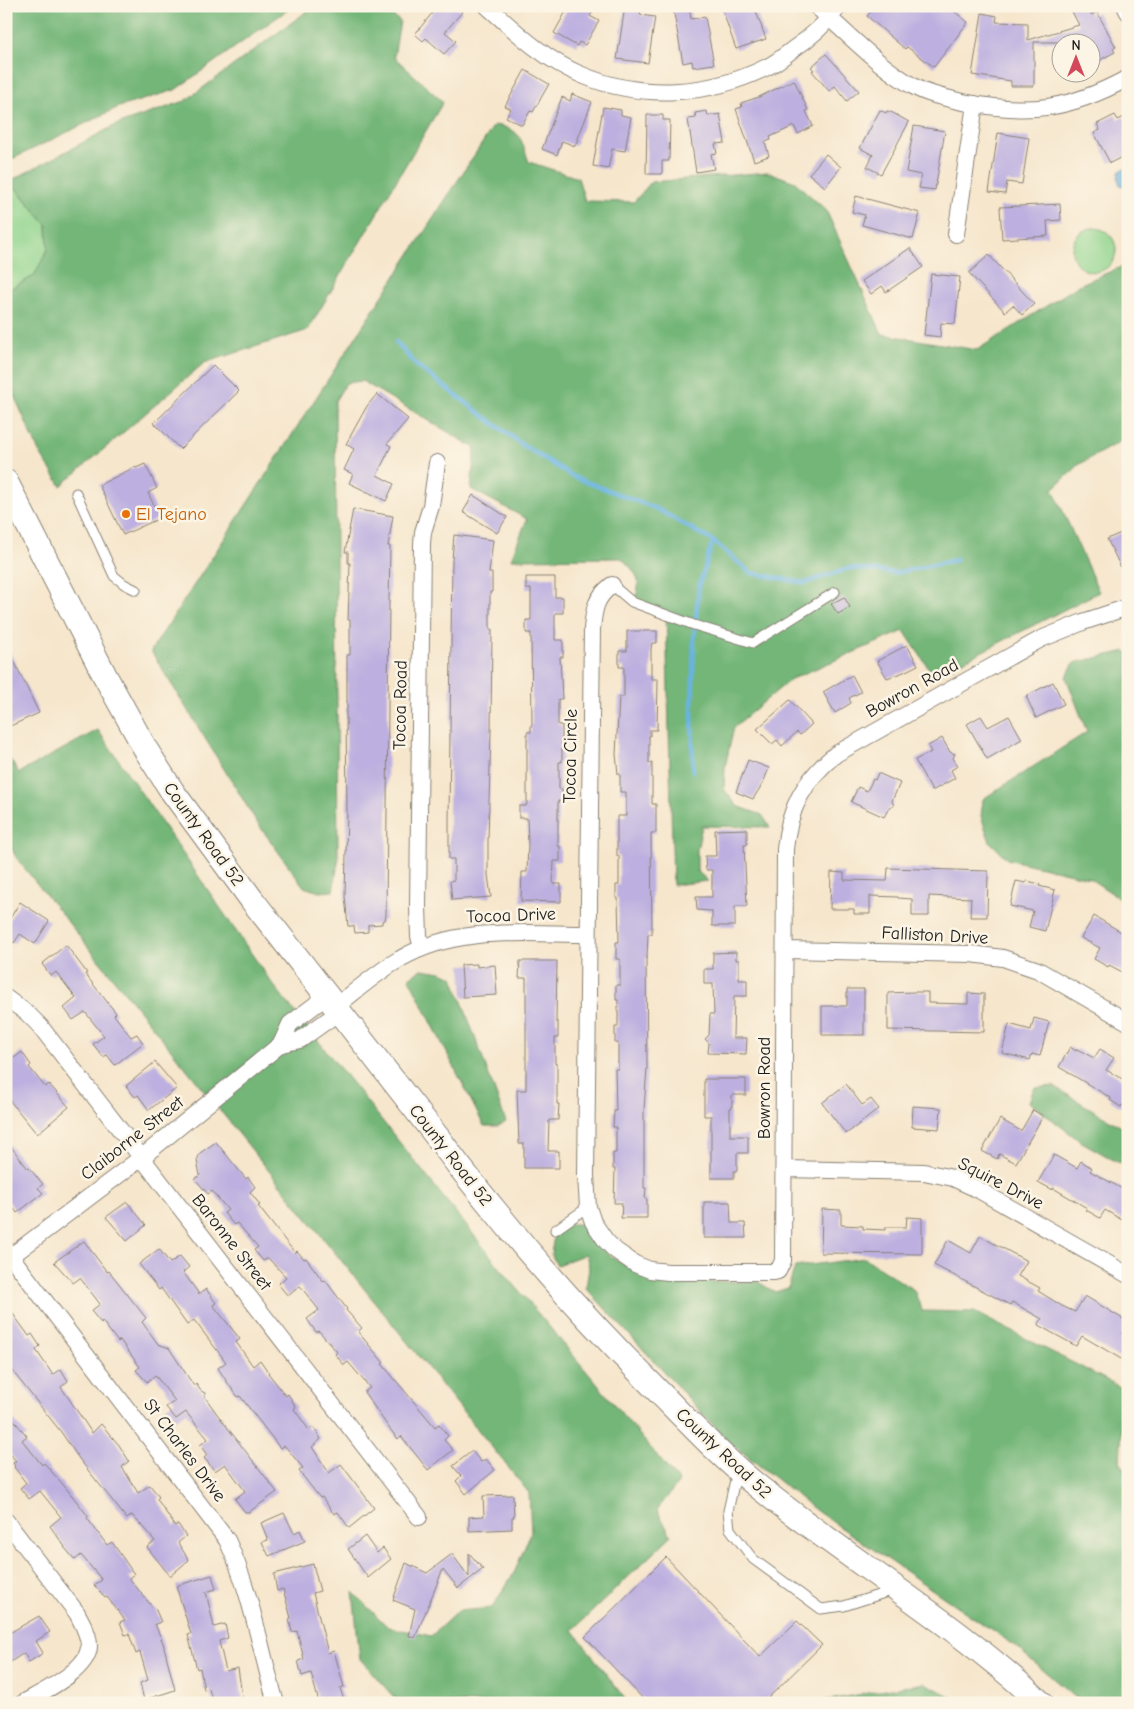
<svg xmlns="http://www.w3.org/2000/svg" width="1134" height="1709" viewBox="0 0 1134 1709" font-family="'Comic Neue',sans-serif">
  <style>
    .green { fill: #8fd48d; stroke: #567854 }
    .forest { fill: #73b678; stroke: #48694a }
    .water { fill: #68b4e1; stroke: #42687e }
    .lines { fill: none; stroke-linecap: round; stroke-linejoin: round }
    .stream { stroke: #68b4e1; stroke-width: 4.5 }
    .building { fill: #bdb0e0 }
    .service-casing { stroke: #898174; stroke-width: 11 }
    .minor-casing { stroke: #898174; stroke-width: 18 }
    .secondary-casing { stroke: #898174; stroke-width: 26 }
    .service { stroke: #fff; stroke-width: 9 }
    .minor { stroke: #fff; stroke-width: 16 }
    .secondary { stroke: #fff; stroke-width: 24 }
    .food-dot { fill: #e8710a; stroke: #fcf5e5; stroke-width: 2 }
    .labels { text-anchor: middle; stroke-width: 5; stroke-linejoin: round; paint-order: stroke }
    .food-label { font-size: 18px; fill: #c56008; stroke: #fcf5e5; text-anchor: start }
    .street-label { font-size: 18px; fill: #1c1c1c; stroke: #fcf5e5 }
  </style>
  <rect width="100%" height="100%" fill="#fcf5e5"/>
  <filter id="ink" filterUnits="userSpaceOnUse"><feTurbulence type="fractalNoise" baseFrequency=".02" numOctaves="2"/><feDisplacementMap in="SourceGraphic" scale="10" xChannelSelector="R" yChannelSelector="G"/><feConvolveMatrix kernelMatrix="1 2 1 2 8 2 1 2 1" color-interpolation-filters="sRGB"/></filter>
  <filter id="wash" filterUnits="userSpaceOnUse"><feTurbulence type="fractalNoise" baseFrequency=".0096" numOctaves="4" result="noise"/><feDisplacementMap in="SourceGraphic" scale="20" xChannelSelector="R" yChannelSelector="G"/><feGaussianBlur stdDeviation="1.12" result="paint"/><feColorMatrix in="noise" values="0 0 0 0 0 0 0 0 0 0 0 0 0 0 0 0 0 1.4 0 .05"/><feComposite in="paint" operator="in"/></filter>
  <g filter="url(#wash)">
    <rect width="100%" height="100%" fill="#f6e6cc"/>
    <path class="green" d="M10 182 47 225 48 249 34 276 6 291V184Z
      M1072 250a22 22 0 1 1 44 0a22 22 0 1 1-44 0Z"/>
    <path class="forest" d="M6 6H293L175 90 119 107 6 162Z
      M314 6H380L400 21 394 57 443 102 308 330 204 363 61 486 39 452 6 377V291L34 276 48 249 47 225 10 181 116 125 185 101Z
      M494 125C522 129 520 138 529 162L578 178 585 201 634 202 651 182 768 172 795 182 826 210 882 334 977 350 1081 284 1128 264V437L1080 464 1053 489 1099 592 934 676 904 631 791 679 734 727 725 767 724 789 737 806 762 815 770 827 702 826 697 850V871L708 881 673 885 666 613 634 602C643 580 637 573 621 558L511 559 527 519 471 489 475 448 362 381 346 383 335 401 338 863 333 891 319 892 304 887 258 824 151 651Z
      M1126 651 1128 653V904L1089 878 1007 859 990 842 981 816 983 799 1087 732 1066 677 1074 663Z
      M98 730 271 982 501 1269 679 1482 657 1510 671 1536 573 1630 628 1703H399L360 1659 353 1592 388 1627 431 1636 458 1611 492 1608 515 1571 531 1532 529 1493 17 859 6 838V753L19 773Z
      M422 969 441 972 453 977 506 1122 498 1126H484L409 978Z
      M1053 1086 1128 1131V1168L1080 1141 1029 1102 1034 1088Z
      M570 1224H581L604 1251 624 1265 668 1281 758 1282 775 1292 788 1288 795 1267 865 1258 914 1290 922 1311 974 1312 1124 1389 1120 1462 1128 1474V1703H1082L1011 1643 818 1512 728 1441 586 1288 589 1267 586 1254 557 1265 551 1254 554 1236Z
      M925 1683 957 1700V1703H811Z"/>
    <path class="water" d="M1123 169 1128 170V187L1120 185 1118 179 1119 172Z"/>
    <g class="lines">
      <path class="stream" d="M396 342 417 366 524 446 574 477 657 509 713 541 751 573 805 583 850 568 896 573 956 560
        M693 771 692 711 694 637 699 586 713 541"/>
    </g>
    <g id="blocks">
      <path class="building" d="M438 6H455L462 12 445 32 456 41 444 54 426 38 423 41 415 34Z
        M569 6H596L590 16 599 21 585 45 579 42 577 46 554 33Z
        M625 6H642L640 15 655 17 648 63 617 59Z
        M684 6H689L691 19 705 17 714 64 693 67 692 61 683 63 673 8Z
        M721 6H754L766 39 736 49Z
        M876 6H947L968 22 934 67 907 47 905 49 867 16Z
        M1069 6H1087L1091 15 1097 12 1116 47 1113 49 1115 52 1098 61 1092 49V42H1034V86H1011V81L972 75 982 13 997 16 996 22 1028 23V40L1079 25Z
        M826 54 859 91 847 101 835 86 829 91 812 71 814 70 811 67Z
        M525 70 549 84 533 112 530 111 522 125 506 117 511 109 505 106Z
        M794 80 808 110 806 111 813 126 798 134 794 126 770 137 771 140 765 142 769 156 754 161 736 109 742 107 741 103 759 97Z
        M572 94 592 102 575 146 562 141 557 155 542 149 562 97 570 101Z
        M603 107 621 110V115L631 117 625 151 612 149 608 169 593 166Z
        M880 110 886 113 887 111 893 113 909 122 881 174 867 167 873 155 860 148Z
        M707 111 708 116 720 114 725 143 715 144 717 153 711 154 714 169 696 172 688 119 696 118 695 113Z
        M647 115H663V120H670L669 161H662V174H646Z
        M1115 115 1118 120 1124 117 1128 123V154L1110 163 1094 133 1100 130 1097 124Z
        M914 126 945 131 935 190 919 188 921 175 906 172Z
        M998 133 1029 138 1022 184 1007 182 1005 194 989 192Z
        M826 154 841 167 825 187 809 174Z
        M856 196 920 213 913 239 862 225 865 215 852 212Z
        M1060 204 1061 220 1047 221 1048 236 1002 239 1000 207Z
        M910 248 923 267 886 292 882 286 871 294 862 281Z
        M989 255 1034 304 1022 315 1013 305 1005 312 969 273Z
        M931 274 960 277 955 324 941 323 940 337 924 335Z
        M213 365 239 391 180 449 154 423Z
        M377 394 408 419 387 444 391 446 377 475 394 484 386 501 349 483 353 474 344 470 354 449 346 444 367 406Z
        M145 464 157 488 148 493 160 518 123 535 99 485 135 467 136 468Z
        M473 495 507 517 497 533 463 512Z
        M353 509 393 516 388 546H390L389 601 386 915 385 920 382 921V924L368 925V932L355 933 354 926H348L345 896 347 812 346 710H347V655H350V620H348L350 563H348V552H345Z
        M1128 530V582L1107 539Z
        M454 535 493 540 489 573H492V592H490V629H492L491 731 488 840V875L491 897 452 900 450 881 454 880V859H449V821L452 560Z
        M526 577H555V597H563V613H555V640H563V657H560L562 699H558V725H562V762H559V789H562V801H558V846H560V861H554L553 884H561V902L521 901 522 872H527L528 843 527 818H519V806H526L527 803V732H531V725H532L531 633H526V620H531V589H526Z
        M844 597 850 607 838 614 831 604Z
        M627 631H657V643H652L651 649V679H658L657 730H650V736H649V763H652V804H656V833H651L652 934H648L647 958H646L647 1067 644 1109V1188H646L645 1199H647V1218H621L622 1203H614L615 1169H613V1153H616V1127H613L614 1111H616L615 1069H618V1043H615V1027H618V1000H616V985H620V959H616V942H619L618 898H616V885H619V856H617V816H626V792H620V774H618L616 754 619 697H624V667H619V651H627Z
        M6 644 39 713 6 728Z
        M907 645 918 665 904 672 887 678 877 661Z
        M852 675 861 692 849 698 851 703 835 713 823 692Z
        M1053 682 1064 704 1036 718 1026 696Z
        M790 700 812 724 800 735 797 732 782 746 777 740 772 744 757 729Z
        M981 716 988 727 1009 716 1022 739 987 759 967 724Z
        M942 738 950 752 955 754 953 758 958 766 951 770 955 778 932 791 915 760 931 752 928 746Z
        M748 760 769 768 763 783 753 799 736 792Z
        M878 773 900 783 892 801 894 806 889 808 884 817 851 802 858 787 867 791 873 779 875 780Z
        M747 829V845H744L747 906H735V926H712V911L697 910 696 897H712V870H706L705 856H716L715 830Z
        M888 868 988 871 987 917H970L971 898 929 896V916H912V899L898 898V897L870 896V914H854V909H830L831 872 844 873V880L887 881Z
        M1016 881 1026 883 1027 881 1040 884 1039 886 1055 890 1045 931 1029 927 1033 911 1010 906Z
        M20 902 49 921 35 944 20 934 14 943 6 938V925Z
        M1094 916 1128 936V975L1109 965 1108 967 1094 959 1100 948 1081 938Z
        M66 945 87 973 85 974 116 1013 114 1015 131 1037 137 1034 143 1043 115 1065 107 1055 103 1057 93 1044 104 1036 85 1012 73 1020 64 1008 76 998 56 972 51 976 42 964Z
        M736 952V960H739V980H747V996H734L733 1038H747L746 1054 708 1053 709 1043 705 1039 709 1035 710 1014H714L713 984H704V969H713V953Z
        M520 961H557L556 1022H558V1038H555V1064H557V1104H559L558 1120H549L548 1151H559V1168H524V1144H519L517 1090H526V978H519Z
        M477 964V967L495 965 497 995 463 997 461 965Z
        M847 989H864V1035H822V1006H847Z
        M913 992H928V1003L968 1004V993L984 994V1032L888 1030V993Z
        M1034 1018 1049 1022 1040 1056 1032 1054 1030 1060 1002 1053 1009 1024 1031 1030Z
        M1070 1047 1076 1051 1077 1049 1094 1058 1100 1049 1114 1058 1106 1070 1128 1082V1108L1122 1105 1121 1107 1110 1100 1111 1098 1059 1067Z
        M22 1052 31 1065 29 1067 45 1087 49 1084 69 1107 37 1134 6 1096V1064Z
        M155 1062 177 1088 149 1110 138 1095 135 1097 126 1086Z
        M704 1079H746V1095H732V1108H730V1136H748V1153H737V1171H734V1178H711V1116H704Z
        M846 1084 862 1105 871 1099 879 1109 846 1134 822 1103Z
        M913 1106 941 1108 939 1129 912 1127Z
        M1033 1110 1043 1116 1016 1163 999 1154 997 1159 982 1151 1000 1119 1021 1131Z
        M6 1140 28 1169 29 1168 43 1184 38 1188 43 1193 17 1213 6 1198Z
        M216 1142 246 1179 248 1177 255 1187 250 1192 260 1205 258 1206 295 1253 297 1251 304 1259 306 1258 323 1281 325 1280 347 1309 346 1310 362 1328 358 1332 384 1363 382 1364 435 1427 439 1424 448 1436 444 1440 453 1450 428 1470 401 1436 398 1439 389 1428 364 1392 370 1388 348 1362 344 1365 335 1354 337 1352 319 1331 316 1332 307 1319 319 1310 300 1286 288 1296 278 1284 286 1277 268 1258 263 1261 254 1250 258 1247 237 1223 234 1225 224 1213 228 1210 212 1191 208 1194 195 1179 200 1175 197 1161 200 1153Z
        M1054 1155 1077 1168 1081 1161 1092 1168 1090 1171 1128 1192V1220L1124 1217 1122 1220 1105 1210 1100 1218 1086 1210 1087 1208 1053 1188V1190L1038 1182Z
        M127 1202 146 1225 127 1241 106 1217Z
        M704 1202H730L731 1223H745L746 1238H704Z
        M822 1209 841 1210V1225L863 1226V1229L886 1230V1227H906L907 1217 922 1218V1254L821 1253Z
        M980 1236 1027 1261 1018 1276 1040 1288 1038 1291 1062 1306 1075 1312 1085 1296 1128 1322 1122 1334 1128 1337V1363L1082 1336 1076 1346 1038 1325 1042 1319 1012 1302 1010 1305 934 1265 948 1240 971 1253Z
        M84 1241 107 1272 109 1271 146 1318 142 1322 158 1344 169 1348 194 1386 196 1384 201 1391 205 1393V1397L217 1414 277 1492 249 1512H245L235 1499 245 1491 225 1464 215 1471 204 1458 207 1455 200 1445 208 1439 186 1412 176 1419 166 1407 175 1401 155 1375 147 1382 136 1370 140 1367 120 1340 118 1342 102 1321 101 1323 91 1311 100 1304 80 1278 73 1283 54 1262Z
        M159 1249 170 1263 180 1256 189 1267 183 1272 199 1294 206 1289 216 1303 213 1305 240 1339 236 1342 253 1366 260 1360 269 1373H268L286 1396 288 1394 296 1407 294 1409 309 1430 313 1427 321 1439 312 1447 329 1473 341 1464 374 1508 349 1528 338 1512 334 1514 322 1497 320 1498 299 1471 303 1468 284 1445 280 1448 240 1396 238 1397 227 1382 218 1368 226 1362 194 1320 187 1325 161 1288 159 1290 139 1264Z
        M13 1314 29 1336 32 1334 40 1346 36 1350 53 1375 61 1369 68 1381 61 1387 92 1433 101 1424 119 1445 129 1461 122 1467 138 1493 150 1485 159 1497 157 1499 175 1526 178 1524 186 1536 178 1543 189 1560 170 1576 147 1547 155 1541 132 1515 127 1519 80 1460 61 1432 6 1363V1319Z
        M6 1411 27 1436 22 1440 42 1465 44 1463 66 1488 88 1516 87 1518 107 1545 112 1542 134 1574 129 1578 154 1609 155 1608 161 1622 155 1624 163 1643 175 1690 144 1700 140 1683 148 1680 140 1652 136 1654 129 1634 125 1635 120 1622 125 1620 107 1597 105 1598 94 1585 102 1580 81 1555 75 1560 64 1547H65L50 1526 61 1517 40 1491 29 1499 20 1488 26 1483 14 1467 15 1466 13 1463 16 1461 6 1449Z
        M472 1451 481 1462 486 1459 495 1470 466 1494 456 1481 461 1476 453 1466Z
        M513 1495 514 1517H512V1529L469 1531V1517L484 1516 483 1496Z
        M284 1513 294 1533 300 1530 305 1541 269 1556 262 1542 268 1540 261 1523Z
        M365 1536 377 1553 383 1548 391 1559 368 1578 348 1549Z
        M469 1553 483 1569 458 1588 443 1569 415 1638 409 1636 415 1609 393 1600 406 1563 427 1573 452 1554 469 1577Z
        M666 1557 760 1657 797 1621 822 1645 763 1703H647L585 1637Z
        M313 1564 320 1591 313 1593 328 1653 334 1651 344 1687 340 1688 345 1703H319L311 1673 302 1676 298 1661 304 1659 297 1631 292 1632 289 1619 291 1618 283 1589 277 1591 274 1574Z
        M212 1575 216 1589 206 1592 214 1627 225 1624 228 1638 219 1641 226 1671 238 1668 243 1703H213L209 1689 204 1690 200 1668 197 1669 188 1635 191 1634 176 1586Z
        M39 1616 50 1632 36 1641 43 1653 29 1662 24 1653 6 1665V1635Z"/>
    </g>
  </g>
  <g filter="url(#ink)">
    <use href="#blocks" fill-opacity="0" stroke="#898174" stroke-width="1"/>
    <g class="lines">
      <defs>
        <path id="service" d="M76 493 114 576 124 584 136 590
          M612 585 632 602 694 625 753 643 835 592
          M555 1230 588 1207
          M737 1471 728 1511 730 1529 753 1559 821 1609 844 1606 894 1590"/>
        <path id="minor" d="M487 6C516 32 545 60 582 75 641 100 710 96 767 67 776 63 784 56 792 50 810 38 826 24 839 6
          M816 6C846 32 879 67 913 86 928 95 946 98 963 102 1029 115 1069 110 1128 78
          M1125 6 1128 12
          M956 234 975 104
          M612 585C595 598 594 609 592 629L586 1176 588 1207 593 1222 606 1241 615 1250 635 1264 650 1270 668 1272H774L778 1271 783 1261 785 849C789 808 804 780 836 754L1041 639 1083 622 1128 607
          M422 948 419 936 418 907 422 544 423 532 431 506 437 463
          M785 950 971 954 1003 958 1038 970 1128 1022
          M6 998 27 1013 40 1026 419 1517
          M335 1007C356 991 377 972 400 959 457 925 525 934 588 934
          M281 1044 300 1040 339 1012
          M784 1169 924 1172 953 1178 977 1189 1128 1275
          M6 1250 227 1540C251 1591 260 1648 276 1703
          M6 1260 141 1158 281 1044 290 1024 327 996
          M6 1521 77 1613C82 1623 89 1634 89 1646 89 1670 42 1692 23 1703"/>
        <path id="secondary" d="M6 482 105 676 146 750 172 791 252 900 442 1143C459 1167 477 1189 496 1212 545 1273 598 1331 654 1387 687 1420 719 1455 755 1484 849 1560 953 1621 1041 1703"/>
      </defs>
      <use href="#service" class="service-casing"/>
      <use href="#minor" class="minor-casing"/>
      <use href="#secondary" class="secondary-casing"/>
      <use href="#service" class="service"/>
      <use href="#minor" class="minor"/>
      <use href="#secondary" class="secondary"/>
    </g>
  </g>
  <circle class="food-dot" cx="126" cy="514" r="5"/>
  <g class="labels">
    <g class="food-label">
      <text x="136" y="520">El Tejano</text>
    </g>
    <g class="street-label">
      <text transform="translate(912 688) rotate(-29)" y="6">Bowron Road</text>
      <text transform="translate(400 705) rotate(-89)" y="6">Tocoa Road</text>
      <text transform="translate(570 756) rotate(-89)" y="6">Tocoa Circle</text>
      <text transform="translate(204 834) rotate(54)" y="6">County Road 52</text>
      <text transform="translate(511 915) rotate(-2)" y="6">Tocoa Drive</text>
      <text transform="translate(935 935) rotate(3)" y="6">Falliston Drive</text>
      <text transform="translate(764 1088) rotate(-90)" y="6">Bowron Road</text>
      <text transform="translate(132 1138) rotate(-38)" y="6">Claiborne Street</text>
      <text transform="translate(451 1155) rotate(52)" y="6">County Road 52</text>
      <text transform="translate(1001 1183) rotate(27)" y="6">Squire Drive</text>
      <text transform="translate(232 1242) rotate(52)" y="6">Baronne Street</text>
      <text transform="translate(185 1450) rotate(53)" y="6">St Charles Drive</text>
      <text transform="translate(724 1453) rotate(43)" y="6">County Road 52</text>
    </g>
  </g>
  <rect width="1134" height="1709" fill="none" stroke="#fcf5e5" stroke-width="25"/>
  <g transform="translate(1076 58)"><circle r="24" fill="#fcf5e5" stroke="#a29e95"/>
  <path d="M0-4L9 19L0 12L-9 19Z" fill="#d1495b"/>
  <text y="-8" font-size="14" font-weight="bold" text-anchor="middle" fill="#1c1c1c">N</text>
  </g>
</svg>
